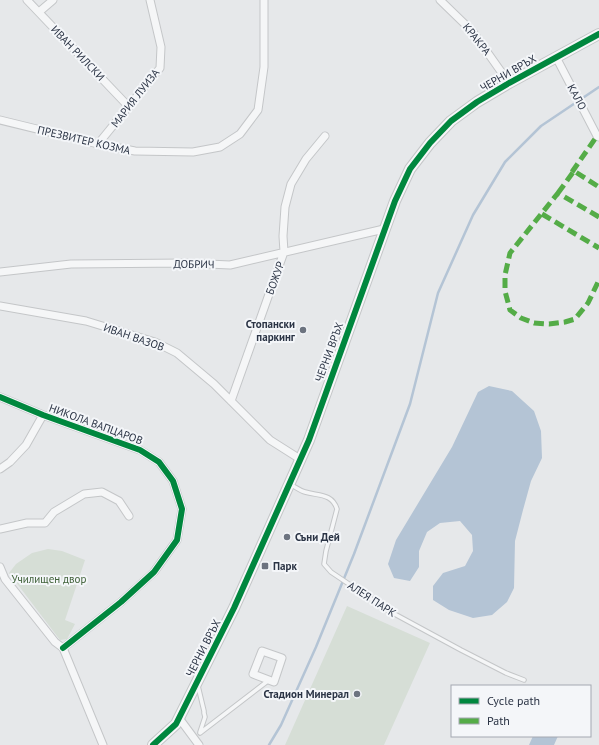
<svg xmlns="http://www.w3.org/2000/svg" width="599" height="745" viewBox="0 0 599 745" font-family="'PT Sans',sans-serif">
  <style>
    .green { fill: #d6ded6 }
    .water { fill: #b4c4d5 }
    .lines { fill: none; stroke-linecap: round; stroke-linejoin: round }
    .stream { stroke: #b4c4d5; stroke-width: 2.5 }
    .lane-casing { stroke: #c4c6c8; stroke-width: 5.5 }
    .street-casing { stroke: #c4c6c8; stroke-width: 9 }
    .secondary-casing { stroke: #c4c6c8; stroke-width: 12 }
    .lane { stroke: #f5f6f7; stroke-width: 3.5 }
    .street { stroke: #f5f6f7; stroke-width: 7 }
    .secondary { stroke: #f8f8f8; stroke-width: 10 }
    .quiet { stroke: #54ac47; stroke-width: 5; stroke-dasharray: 10 5; stroke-linecap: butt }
    .cycleway-casing { stroke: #f4f6f9; stroke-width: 8 }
    .cycleway { stroke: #00873e; stroke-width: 6 }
    .poi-dot { fill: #6c737f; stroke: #f4f6f9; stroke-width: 1.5 }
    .labels { text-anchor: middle; stroke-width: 4; stroke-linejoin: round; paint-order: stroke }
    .street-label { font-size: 11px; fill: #2b3445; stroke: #f4f6f9 }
    .poi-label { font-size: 11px; font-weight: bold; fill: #2b3445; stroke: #f4f6f9; text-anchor: end }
    .park-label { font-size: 11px; fill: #3f6138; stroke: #f4f6f9 }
  </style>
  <rect width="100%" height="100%" fill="#e6e8ea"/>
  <path class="green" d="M48 549 62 551 85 560 65 620 75 624 67 639 60 640 9 573 16 564 32 553Z
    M347 606 430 643 384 745H285Z"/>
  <path class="water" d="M489 386 512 391 534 411 541 431 542 458 531 481 523 510 515 541 514 588 507 602 492 615 473 618 449 610 433 600V586L443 573 465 566 473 551 472 535 460 521 440 523 427 532 419 551V567L410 581 394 578 388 564 396 540 452 447 478 392Z
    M533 736H558L554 745H529Z"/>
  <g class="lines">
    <path class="stream" d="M269 745 281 725 316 647 354 554 410 404 438 293 473 215 505 162 541 126 599 87"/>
    <defs>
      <path id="lane" d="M291 485C296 487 300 491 305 492 318 496 332 493 337 509L326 551 324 564 331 572 389 611 461 650 506 673 524 680
        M198 686 204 711V713L205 717 200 732
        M200 733 269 680"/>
      <path id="street" d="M27 0 129 107
        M440 0 473 32 509 83
        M39 12 53 0
        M556 57 597 136 599 137
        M0 120 98 144 135 151 193 152 220 147 240 134 258 110 264 67V0
        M98 144 160 68 161 47 150 0
        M0 272 71 264 186 263 230 265 384 229
        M0 306 86 321 155 342 177 353 214 384 270 440 300 459
        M0 397 43 415 140 450 159 462 173 481 182 509 177 540 154 572 121 602 63 648
        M231 401 284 252 283 236 285 207 291 184 306 159 325 136
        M0 469 10 462 26 445 43 415
        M0 529 27 523H45L54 512 84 494 102 492 119 501 129 516
        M0 567 5 579 55 642 63 648 103 745
        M262 651 282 658 274 682 253 674Z
        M179 718 199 745"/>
      <path id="secondary" d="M153 745 176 724 234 608 309 440 395 201 410 169 430 143 451 121 477 102 509 83 599 34"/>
    </defs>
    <use href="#lane" class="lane-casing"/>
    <use href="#street" class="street-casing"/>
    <use href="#secondary" class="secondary-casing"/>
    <use href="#lane" class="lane"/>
    <use href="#street" class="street"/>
    <use href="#secondary" class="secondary"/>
    <path class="quiet" d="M572 172 597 136
      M558 193 574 171 599 187
      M542 214 599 248
      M599 217 558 193 510 253 505 275V291L510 310 521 318 534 323 549 324 565 322 575 319 588 303 599 280"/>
    <defs>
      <path id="cycleway" d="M0 397 43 415 140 450 159 462 173 481 182 509 177 540 154 572 121 602 63 648
        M153 745 176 724 234 608 309 440 395 201 410 169 430 143 451 121 477 102 509 83 599 34"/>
    </defs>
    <use href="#cycleway" class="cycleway-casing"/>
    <use href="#cycleway" class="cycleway"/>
  </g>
  <g class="poi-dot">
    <circle cx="303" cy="330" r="4"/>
    <circle cx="287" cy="537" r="4"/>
    <rect x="261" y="562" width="8" height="8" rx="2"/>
    <circle cx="357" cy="694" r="4"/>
  </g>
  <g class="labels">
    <g class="street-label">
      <text transform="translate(477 39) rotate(51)" y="4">КРАКРА</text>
      <text transform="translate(78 53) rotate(46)" y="4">ИВАН РИЛСКИ</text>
      <text transform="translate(508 73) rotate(-30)" y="4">ЧЕРНИ ВРЪХ</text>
      <text transform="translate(577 97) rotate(62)" y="4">КАЛО</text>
      <text transform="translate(135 98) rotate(-52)" y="4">МАРИЯ ЛУИЗА</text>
      <text transform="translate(84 140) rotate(13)" y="4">ПРЕЗВИТЕР КОЗМА</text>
      <text transform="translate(194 264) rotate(1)" y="4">ДОБРИЧ</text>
      <text transform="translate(275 278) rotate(-70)" y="4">БОЖУР</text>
      <text transform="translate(134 337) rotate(19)" y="4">ИВАН ВАЗОВ</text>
      <text transform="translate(329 352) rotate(-70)" y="4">ЧЕРНИ ВРЪХ</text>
      <text transform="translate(96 424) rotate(20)" y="4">НИКОЛА ВАПЦАРОВ</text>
      <text transform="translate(372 599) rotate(33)" y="4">АЛЕЯ ПАРК</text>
      <text transform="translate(203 648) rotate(-63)" y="4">ЧЕРНИ ВРЪХ</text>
    </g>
    <g class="poi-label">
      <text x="295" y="328">Стопански<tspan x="295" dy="13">паркинг</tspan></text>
      <text x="295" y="541" text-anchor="start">Съни Дей</text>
      <text x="273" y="570" text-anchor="start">Парк</text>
      <text x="349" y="698">Стадион Минерал</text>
    </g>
    <g class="park-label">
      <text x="49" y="583">Училищен двор</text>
    </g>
  </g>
  <rect x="451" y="685" width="140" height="52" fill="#f4f6f9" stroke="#a4a8b1"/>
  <rect x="459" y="698" width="20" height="6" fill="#00873e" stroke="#a4a8b1"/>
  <text x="487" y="705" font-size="12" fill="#2b3445">Cycle path</text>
  <rect x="459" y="718" width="20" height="6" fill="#54ac47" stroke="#a4a8b1"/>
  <text x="487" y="725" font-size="12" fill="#2b3445">Path</text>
</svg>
